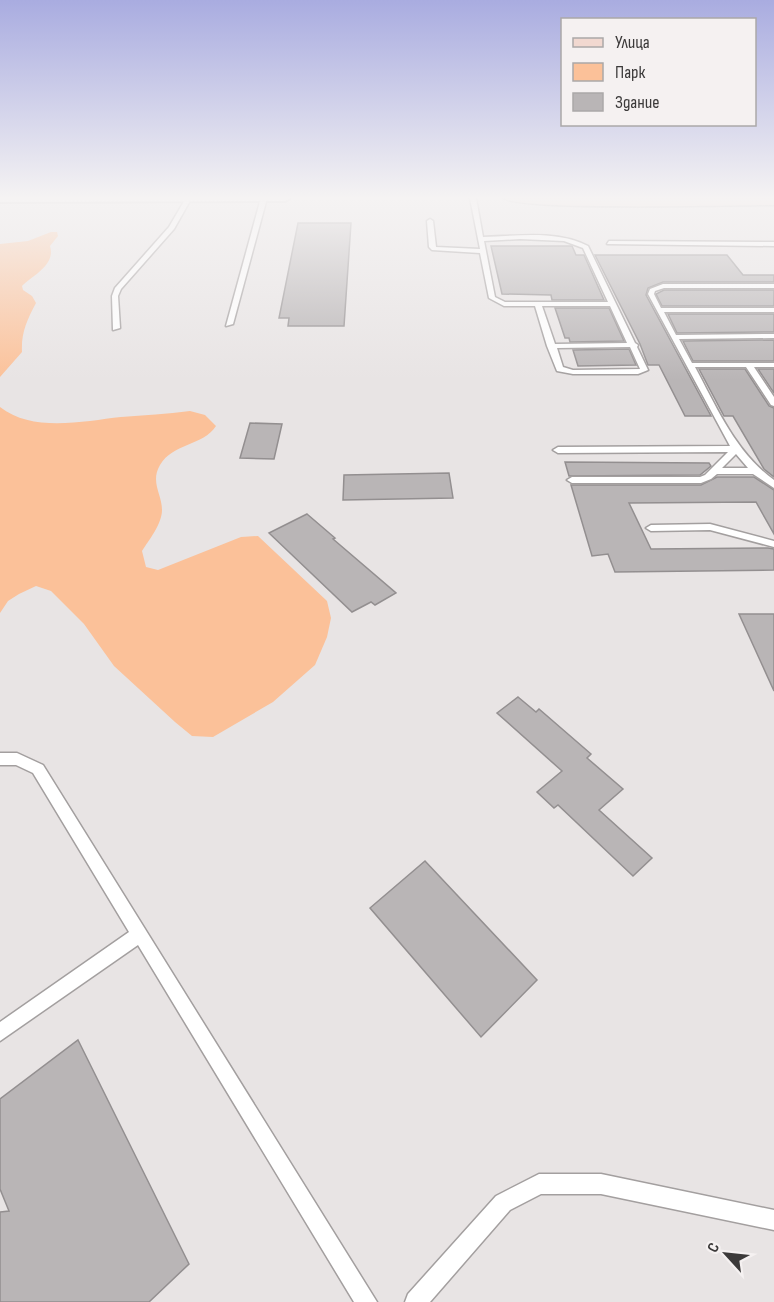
<svg xmlns="http://www.w3.org/2000/svg" width="774" height="1302" font-family="'Sofia Sans Condensed',sans-serif">
<style>
.green{fill:#fbc199}
.building{fill:#b9b5b6;stroke:#938f90;stroke-width:1.5}
.lines{fill:none;stroke-linecap:round;stroke-linejoin:round}
.service-casing{stroke:#a39f9f;stroke-width:3}
.minor-casing{stroke:#a39f9f;stroke-width:4}
.secondary-casing{stroke:#a39f9f;stroke-width:3}
.service{fill:#fff;fill-rule:evenodd}
.minor{fill:#fff;fill-rule:evenodd}
.secondary{fill:#f1d8d0;fill-rule:evenodd}
</style>
<rect width="100%" height="100%" fill="#e8e4e4"/>
<g class="green">
<path d="M 51,232 L 57,232 L 58,236 L 50,246 C 56,265 33,275 22,286 L 23,290 L 32,296 L 36,303 C 27,320 21,333 22,352 L 0,377 L 0,244 L 28,241 Z"/>
<path d="M 0,407 C 33,433 84,421 121,417 C 144,415 167,414 190,411 L 205,415 L 216,426 C 203,446 173,443 160,465 C 150,482 162,494 162,510 C 162,524 149,540 142,551 L 146,567 L 158,570 L 241,537 L 258,536 L 327,601 L 331,618 L 327,637 L 315,665 L 273,702 L 213,737 L 192,736 L 175,722 L 114,666 L 84,624 L 51,591 L 36,586 L 19,594 L 8,601 L 0,613 Z"/>
</g>
<g class="building">
<polygon points="298,223 351,223 344,326 288,326 289,318 279,318"/>
<polygon points="491,246 572,246 576,255 584,255 604,300 552,300 551,295 502,294"/>
<polygon points="595,255 727,255 743,275 774,275 774,282 663,282 648,288 646,295 711,416 685,416 659,365 648,365 640,344"/>
<polygon points="664,290 774,290 774,306 662,306 656,294"/>
<polygon points="555,308 609,308 624,341 570,342 569,338 565,338"/>
<polygon points="668,314 774,314 774,332 677,333"/>
<polygon points="774,340 774,361 693,361 683,341"/>
<polygon points="629,349 636,365 578,366 573,350"/>
<polygon points="699,369 745,369 769,406 774,408 774,477 764,469 733,416 724,416"/>
<polygon points="758,369 774,369 774,393"/>
<polygon points="250,423 282,424 274,459 240,458"/>
<polygon points="565,462 709,463 711,466 700,475 569,476"/>
<polygon points="449,473 453,498 343,500 344,475"/>
<polygon points="717,477 754,477 774,490 774,534 756,502 629,503 651,549 768,548 774,549 774,570 615,572 608,554 592,556 571,485 701,485"/>
<polygon points="307,514 335,538 333,539 396,593 375,605 371,602 352,612 269,533"/>
<polygon points="739,614 774,614 774,691"/>
<polygon points="518,697 536,712 539,709 591,754 587,758 623,789 599,810 652,858 633,876 558,805 554,808 537,792 562,771 497,713"/>
<polygon points="425,861 537,980 481,1037 370,908"/>
<polygon points="78,1040 189,1264 149,1302 0,1302 0,1212 9,1211 0,1189 0,1099"/>
</g>
<g class="lines">
<defs>
<g id="service">
<polygon points="186,198 191,199 174,229 121,289 118,296 120,328 113,330 112,296 115,288 169,227"/>
<polygon points="261,198 267,198 233,324 226,326"/>
<path d="M 470,198 L 476,198 L 483,237 C 518,236 556,230 588,246 L 635,343 L 638,345 L 637,347 L 648,370 L 638,374 L 573,374 L 557,371 L 547,346 L 535,306 L 504,306 L 489,298 L 480,253 L 432,250 L 429,247 L 427,221 L 430,219 L 433,221 L 436,247 L 480,249 ZM 520,239 L 564,241 L 583,248 L 608,302 L 505,302 L 495,297 L 484,241 ZM 542,306 L 610,306 L 627,343 L 555,344 ZM 630,347 L 640,369 L 573,370 L 563,367 L 557,348 Z"/>
<polygon points="609,241 774,242 774,246 607,244"/>
<path d="M 663,284 L 774,284 L 774,288 L 664,288 L 655,291 L 654,294 L 661,308 L 774,308 L 774,312 L 664,312 L 676,335 L 774,334 L 774,338 L 679,339 L 692,363 L 774,363 L 774,367 L 754,367 L 774,397 L 774,406 L 771,405 L 746,367 L 695,367 C 717,408 736,453 774,480 L 774,488 L 753,474 L 717,474 L 711,479 L 701,483 L 572,483 L 567,480 L 572,477 L 700,477 L 705,475 L 728,452 L 558,453 L 553,450 L 558,447 L 730,446 L 648,294 L 650,289 ZM 736,454 L 748,468 L 722,468 Z"/>
<polygon points="710,524 774,541 774,547 710,530 651,531 646,528 651,525"/>
<polygon points="0,753 17,753 43,765 377,1302 354,1302 138,945 0,1041 0,1022 129,932 33,773 16,765 0,765"/>
<polygon points="539,1174 601,1174 774,1210 774,1230 601,1194 541,1194 510,1210 430,1302 405,1302 408,1294 496,1196"/>
</g>
<polygon id="minor" points="0,198 290,198 285,201 0,202"/>
<path id="secondary" d="M 504,198 L 774,198 L 774,205 C 741,205 516,211 504,198 Z"/>
</defs>
<use href="#service" class="service-casing"/>
<use href="#minor" class="minor-casing"/>
<use href="#secondary" class="secondary-casing"/>
<use href="#service" class="service"/>
<use href="#minor" class="minor"/>
<use href="#secondary" class="secondary"/>
</g>
<linearGradient id="sky" x2="0" y2="1"><stop stop-color="#a9ace0"/><stop offset="0.52" stop-color="#f5f3f3"/><stop offset="1" stop-color="#f5f3f3" stop-opacity="0"/></linearGradient>
<rect width="774" height="380" fill="url(#sky)"/>
<rect x="561" y="18" width="195" height="108" fill="#f5f1f1" stroke="#aba8a8" stroke-width="1.5"/>
<rect x="573" y="38" width="30" height="9" fill="#f1d8d0" stroke="#aba8a8" stroke-width="1.5"/>
<text x="615" y="48" font-size="18" fill="#3c3a3a">Улица</text>
<rect x="573" y="63" width="30" height="18" fill="#fbc199" stroke="#aba8a8" stroke-width="1.5"/>
<text x="615" y="78" font-size="18" fill="#3c3a3a">Парк</text>
<rect x="573" y="93" width="30" height="18" fill="#b9b5b6" stroke="#aba8a8" stroke-width="1.5"/>
<text x="615" y="108" font-size="18" fill="#3c3a3a">Здание</text>
<g transform="translate(726 1254) rotate(297)" stroke="#f5f1f1" stroke-width="4.5" paint-order="stroke">
<path d="M0-4.5L10 22L0 15L-10 22Z" fill="#3c3a3a"/>
<text y="-9" font-size="16" font-weight="bold" text-anchor="middle" fill="#3c3a3a">С</text>
</g>
</svg>
